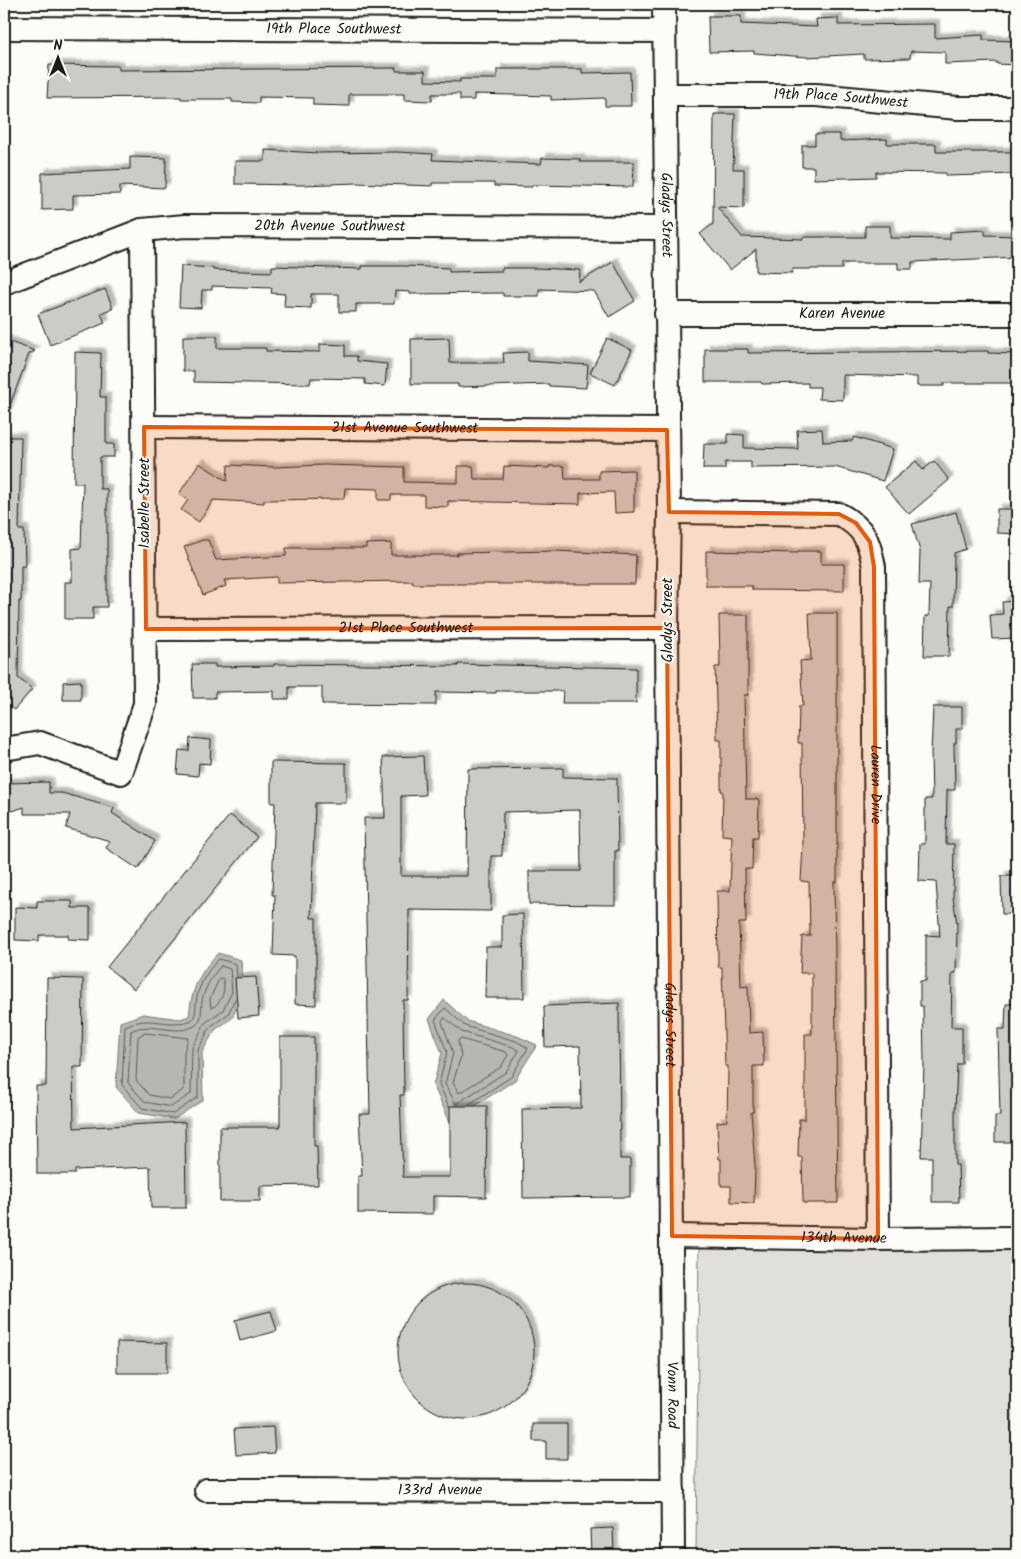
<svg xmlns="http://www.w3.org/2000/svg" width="1021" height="1559" font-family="Kalam,sans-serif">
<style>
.green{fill:#e0dfdb;stroke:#7e7e7c}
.water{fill:#b7b6b2;stroke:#797876}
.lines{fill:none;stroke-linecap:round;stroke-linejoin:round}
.shore{stroke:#5a5a58;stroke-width:1}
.building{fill:#cccbc8;stroke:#1c1c1c;filter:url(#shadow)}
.minor-casing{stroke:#1c1c1c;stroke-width:26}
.minor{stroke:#fdfcf7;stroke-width:22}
.marked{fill:#e8590c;fill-opacity:0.2;stroke:#e8590c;stroke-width:4;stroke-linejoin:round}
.labels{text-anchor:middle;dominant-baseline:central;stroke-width:4;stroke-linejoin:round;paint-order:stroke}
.street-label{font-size:15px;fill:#1c1c1c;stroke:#fdfcf7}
</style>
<defs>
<filter id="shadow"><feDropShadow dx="4.5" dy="-4.5" stdDeviation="1" flood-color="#0004"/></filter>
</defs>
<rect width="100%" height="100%" fill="#fdfcf7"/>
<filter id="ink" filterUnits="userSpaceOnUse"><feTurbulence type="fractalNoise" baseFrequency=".02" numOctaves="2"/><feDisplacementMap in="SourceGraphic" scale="10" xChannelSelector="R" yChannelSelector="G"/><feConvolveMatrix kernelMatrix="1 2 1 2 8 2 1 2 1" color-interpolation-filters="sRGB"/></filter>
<g filter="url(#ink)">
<polygon class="green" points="1017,1247 1017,1555 696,1555 699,1248"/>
<g class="water">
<path d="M 218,953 L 241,960 L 244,993 L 232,1018 L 215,1030 L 202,1052 L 203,1100 L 174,1119 L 139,1113 L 116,1087 L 120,1022 L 143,1014 L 180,1019 L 189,1016 C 192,988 199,973 218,953 Z"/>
<polygon points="444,1000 467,1021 517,1036 537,1045 515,1080 450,1122 433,1085 442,1053 429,1019"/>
</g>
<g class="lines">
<g class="shore">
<path d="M 221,966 L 230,969 L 232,992 L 223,1010 L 205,1023 L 192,1048 L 191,1094 L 171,1107 L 145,1102 L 128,1083 L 131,1031 C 151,1020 177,1038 196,1025 C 204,1019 200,1005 203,996 C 207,985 213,974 221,966 Z"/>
<path d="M 222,978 C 227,988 222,1004 211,1008 L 210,999 L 219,979 Z"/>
<path d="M 235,999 L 228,1014 L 210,1027 L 198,1050 L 198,1097 L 173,1114 L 142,1108 L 122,1085 L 125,1026 C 151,1014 169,1029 192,1020 C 197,1014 195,1005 197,997 C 200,982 209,969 219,959 L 236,964 L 237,977"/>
<polygon points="445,1018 462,1032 513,1047 519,1051 506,1072 456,1104 445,1084 453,1053 442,1022"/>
<polygon points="145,1033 188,1038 184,1052 184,1089 170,1099 149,1095 136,1080 138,1037"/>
<polygon points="461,1039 506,1052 508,1055 501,1067 459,1093 453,1083 461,1056 458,1041"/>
<polyline points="449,1107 439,1084 447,1052 435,1020 445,1008 465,1026 516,1041 528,1048 511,1077 468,1105"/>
</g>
</g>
<g class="building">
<polygon points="708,16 741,16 741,24 817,27 816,19 838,18 838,25 935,24 935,38 983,35 983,40 1017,41 1017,65 997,64 997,62 945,64 945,52 911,51 910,58 864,59 864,54 807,57 754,53 754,51 709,52"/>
<polygon points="49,65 119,66 119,70 396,68 396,71 425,71 425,81 460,82 460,79 497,79 497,69 582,69 582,73 630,72 631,106 605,106 605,98 551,100 551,96 474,94 474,100 460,100 460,94 432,94 432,101 404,100 404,94 349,94 349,106 313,105 313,98 259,97 259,103 232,102 232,99 181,99 181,97 47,98"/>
<polygon points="714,114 735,114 733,169 744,169 744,208 717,207 742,237 803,239 803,237 865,237 865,226 890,226 890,238 950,239 950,232 985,230 985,235 1017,236 1017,257 912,262 912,269 898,269 898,263 842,263 842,269 792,269 792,273 756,272 756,249 730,270 700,234 713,224"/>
<polygon points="815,134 840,134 840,141 887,139 887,144 936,144 936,152 1017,152 1017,174 946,176 946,173 876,172 876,177 814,179 814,167 802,167 802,145 815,145"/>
<polygon points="265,150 319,153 397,152 433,154 432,160 541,164 542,158 580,159 580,162 634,162 633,187 532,185 532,187 494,186 494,183 432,183 432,186 357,183 301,185 235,184 235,161 265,161"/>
<polygon points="130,157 166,158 165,188 120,186 120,194 73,195 73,209 42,210 42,173 130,169"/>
<polygon points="613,262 635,301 609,317 594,291 539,289 539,296 503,296 503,293 410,294 410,292 395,291 394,304 356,304 356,312 339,312 339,294 311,294 311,308 284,307 285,294 271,293 272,288 212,286 212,290 202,290 201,308 179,307 181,266 213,268 213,270 272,272 272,266 362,269 362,266 404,266 449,268 449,272 502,271 502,268 536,268 580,270 579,282"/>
<polygon points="105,289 113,308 101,313 105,323 50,345 38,314"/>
<polygon points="183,336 217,336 217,348 266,348 266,351 320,352 320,344 345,345 345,356 357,356 357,361 387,364 385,386 365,384 365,379 311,378 310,384 194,382 194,371 183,371"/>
<polygon points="449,338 450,363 504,363 503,353 528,352 528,361 588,365 586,388 549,386 549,384 458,387 458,384 411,384 411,339"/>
<polygon points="607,338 632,350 615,385 590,373"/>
<polygon points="4,340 35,351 29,354 5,418"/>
<polygon points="705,349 748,349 748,353 988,351 988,353 1017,354 1017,383 944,383 944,386 917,386 917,377 843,375 843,400 819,399 820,387 808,387 808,383 762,384 761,382 705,382"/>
<polygon points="75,352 101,353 100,397 106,397 106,444 114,444 114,457 100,457 100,489 107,489 107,607 93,607 93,619 65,619 65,582 72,582 72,549 81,548 83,483 74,483"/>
<polygon points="822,429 823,442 852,441 854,437 893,449 883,481 835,467 751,468 751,462 725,462 725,469 703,469 704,444 728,444 728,434 744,435 744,448 798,449 797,430"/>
<polygon points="4,437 21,437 19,530 24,530 25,566 21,566 21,601 19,601 18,678 32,689 14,710 4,702"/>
<polygon points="916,461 923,470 934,461 949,480 909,514 885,487"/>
<polygon points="199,463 227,481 228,465 274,467 324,465 404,467 404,482 458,483 458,466 473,466 474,479 503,479 504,466 549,468 549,466 564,466 565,479 599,479 599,471 634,470 634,512 615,513 614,492 580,493 580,504 448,501 448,507 424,506 424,495 391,495 391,500 378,500 378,489 345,488 344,499 264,500 264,503 213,500 199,522 181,510 188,500 179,494"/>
<polygon points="997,509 1017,509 1017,534 997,533"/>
<polygon points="956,512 966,549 954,553 953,606 950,606 949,656 924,656 925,616 929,616 930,584 919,584 920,551 912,524"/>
<polygon points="203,540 208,540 216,560 286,556 286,548 366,548 366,544 391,543 391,555 457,555 457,553 556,551 636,555 635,584 413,584 413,581 277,583 277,577 224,580 226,586 203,595 184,547"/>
<polygon points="706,551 798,553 798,551 821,551 821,564 844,564 844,591 752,590 752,586 706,586"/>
<polygon points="1017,601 1017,638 992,639 990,615 1003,614 1002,602"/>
<polygon points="809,613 837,613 837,882 834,882 838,1203 803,1203 802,1157 798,1157 799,1119 805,1119 805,1034 812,1034 812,973 800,973 802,936 810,936 809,882 801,881 803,845 802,743 798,743 799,706 803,706 800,661 811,660"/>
<polygon points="719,615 748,615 748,695 744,695 746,799 759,799 758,837 753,837 752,869 745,869 746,923 739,923 741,987 748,986 749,1033 763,1032 764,1066 753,1066 753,1112 751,1112 755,1166 754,1203 731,1202 731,1186 721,1186 721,1159 719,1159 717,1122 727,1121 728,1066 725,1066 722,967 718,967 717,891 730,891 732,836 722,835 723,791 721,791 721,740 717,740 715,667 720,667"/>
<polygon points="192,664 215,664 215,667 274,666 274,664 458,666 458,664 636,668 636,703 562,703 563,691 496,691 496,693 436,692 436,705 322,704 322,687 289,687 289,699 274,699 274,691 215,692 215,698 193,698"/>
<polygon points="81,681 81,700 63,700 63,682"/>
<polygon points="933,707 962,707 962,729 956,729 956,743 954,743 955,790 947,790 946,844 954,844 953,897 957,924 956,973 952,973 951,1027 962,1027 962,1064 957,1064 955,1112 955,1165 958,1165 959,1202 932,1202 932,1157 921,1157 924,1064 923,1006 920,1006 920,981 926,981 926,935 940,936 936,882 919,881 920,844 925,844 925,799 932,799 931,753"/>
<polygon points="190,738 211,740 210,764 199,763 198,776 177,774 179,750 189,751"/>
<polygon points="423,756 425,795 401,796 401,876 467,876 468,769 563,768 563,777 617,778 618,851 615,851 615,905 529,904 529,871 581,871 580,810 503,812 502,856 491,856 491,911 409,910 408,1000 403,1000 404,1095 400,1095 403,1177 450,1177 450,1106 487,1106 486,1197 433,1196 433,1214 358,1213 358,1176 362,1176 359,1114 370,1114 364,818 385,818 383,757"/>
<polygon points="271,762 346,763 346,803 315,803 311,918 316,918 316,1005 295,1004 295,956 273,955 275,895 272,895 275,803 271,803"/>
<polygon points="49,782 49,793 62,793 114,808 112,813 155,841 138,869 106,848 110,841 66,828 70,814 24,814 24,807 4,814 4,783"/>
<polygon points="230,815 257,837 134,989 107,967"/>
<polygon points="1001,876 1017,876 1017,914 1002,914"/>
<polygon points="37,901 72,901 72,908 90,908 90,940 68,939 68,935 39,935 39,941 15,940 15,907 37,908"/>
<polygon points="523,914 524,998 485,998 486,947 502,947 502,915"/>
<polygon points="256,977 259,1016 238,1018 235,978"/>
<polygon points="47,978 83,979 82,1067 73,1067 74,1128 185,1122 186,1208 151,1208 150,1167 75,1170 75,1174 37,1174 36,1086 46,1086"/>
<polygon points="619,1003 620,1159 630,1159 630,1197 523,1198 522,1109 581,1108 580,1046 545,1047 544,1006"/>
<polygon points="1006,1004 1017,1004 1017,1142 995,1142 995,1116 1000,1116 998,1029 1005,1029"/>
<polygon points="280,1037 314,1037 314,1146 317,1146 318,1185 260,1186 260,1201 220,1201 220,1127 280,1127"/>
<circle cx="466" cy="1351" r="68"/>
<polygon points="271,1311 277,1331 240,1341 235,1320"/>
<polygon points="117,1342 167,1343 167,1373 117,1373"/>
<polygon points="533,1424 567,1424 567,1459 546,1459 546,1441 533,1441"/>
<polygon points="273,1427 275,1453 236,1455 234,1429"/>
<polygon points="613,1528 614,1555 591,1555 590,1529"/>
</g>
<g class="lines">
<defs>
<g id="minor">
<path id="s1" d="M 664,4 L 669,512 L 667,628 L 673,1555"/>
<path id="s2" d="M 4,28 L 664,31"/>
<path id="s3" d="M 665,95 L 816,95 L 958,108 L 1017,108"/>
<path id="s4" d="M 4,283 L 142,230 L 185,226 L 666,228"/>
<path id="s5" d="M 666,314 L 1017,314"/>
<path id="s6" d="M 144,427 L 667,430"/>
<path id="s7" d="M 669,512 L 839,514 C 864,528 869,539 874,567 L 878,1239"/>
<path id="s8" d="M 146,629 L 667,628"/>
<polyline points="4,749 40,743 121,773 145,704 142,230"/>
<path id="s9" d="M 672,1236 L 878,1239 L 1017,1238"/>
<path id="s10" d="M 206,1490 L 673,1491"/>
</g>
</defs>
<use href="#minor" class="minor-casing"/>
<use href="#minor" class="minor"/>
</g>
</g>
<path class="marked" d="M 144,427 L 667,430 L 669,512 L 839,514 L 856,523 L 870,542 L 874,567 L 878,1239 L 672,1236 L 667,628 L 146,629 Z"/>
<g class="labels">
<g class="street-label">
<text stroke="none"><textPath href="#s2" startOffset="330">19th Place Southwest</textPath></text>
<text stroke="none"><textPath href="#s3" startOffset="176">19th Place Southwest</textPath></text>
<text stroke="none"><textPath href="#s1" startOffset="211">Gladys Street</textPath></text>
<text stroke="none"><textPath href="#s4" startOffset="336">20th Avenue Southwest</textPath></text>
<text stroke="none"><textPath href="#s5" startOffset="176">Karen Avenue</textPath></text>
<text stroke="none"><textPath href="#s6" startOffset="261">21st Avenue Southwest</textPath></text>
<text transform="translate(145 503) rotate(-90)">Isabelle Street</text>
<text transform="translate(668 620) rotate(-90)">Gladys Street</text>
<text stroke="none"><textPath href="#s8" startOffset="260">21st Place Southwest</textPath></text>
<text stroke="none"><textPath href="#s7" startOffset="454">Lauren Drive</textPath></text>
<text stroke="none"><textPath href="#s1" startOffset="1021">Gladys Street</textPath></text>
<text stroke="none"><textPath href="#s9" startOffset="172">134th Avenue</textPath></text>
<text stroke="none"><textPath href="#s1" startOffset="1391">Vonn Road</textPath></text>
<text stroke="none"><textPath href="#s10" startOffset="234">133rd Avenue</textPath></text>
</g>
</g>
<rect width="1021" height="1559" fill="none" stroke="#fdfcf7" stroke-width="20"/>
<rect x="10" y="10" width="1001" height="1539" fill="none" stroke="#1c1c1c" stroke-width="2" filter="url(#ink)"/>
<g transform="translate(58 58)" stroke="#fdfcf7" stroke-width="4" paint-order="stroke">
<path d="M0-4L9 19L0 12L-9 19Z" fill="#1c1c1c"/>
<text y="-8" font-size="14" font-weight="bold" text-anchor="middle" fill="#1c1c1c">N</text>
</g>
</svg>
